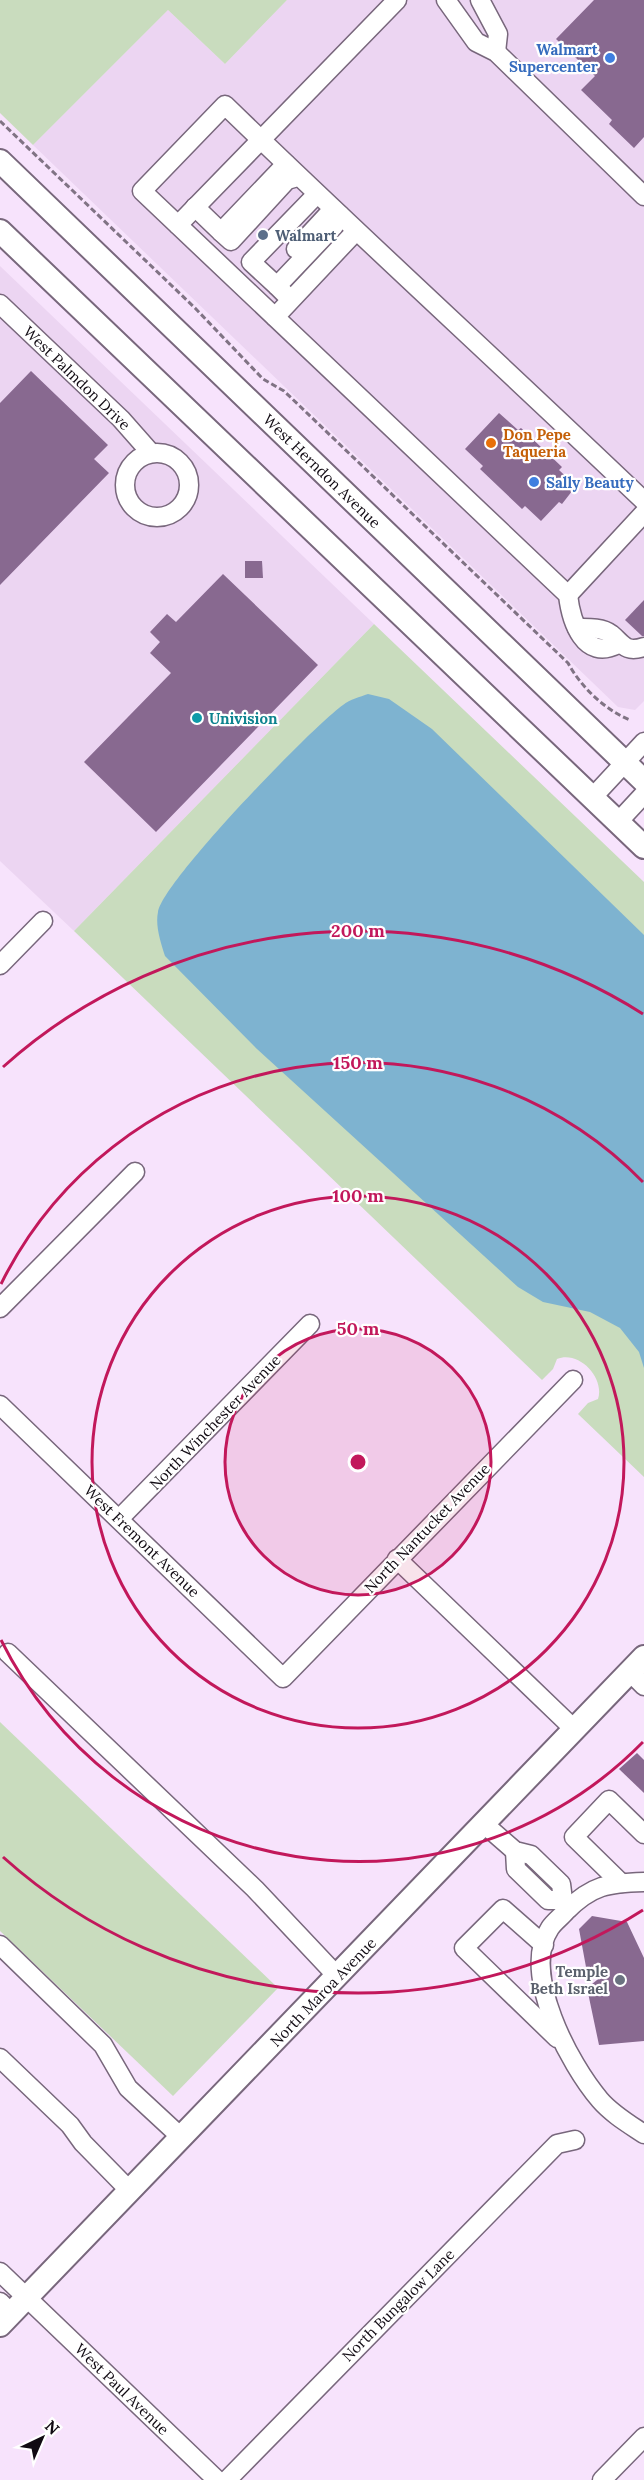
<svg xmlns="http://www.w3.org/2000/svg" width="644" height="2480" font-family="Lora,serif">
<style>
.built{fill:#ecd5f2}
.green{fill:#c9dcbe}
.water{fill:#7eb3d0}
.building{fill:#886990}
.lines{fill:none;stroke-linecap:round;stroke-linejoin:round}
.minor-casing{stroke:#78677c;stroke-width:21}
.major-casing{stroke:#78677c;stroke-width:26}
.path{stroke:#807384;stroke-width:3;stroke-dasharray:6 3;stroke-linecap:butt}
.minor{stroke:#fff;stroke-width:18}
.major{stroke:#fff;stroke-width:22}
.ring{fill:none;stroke:#c2185b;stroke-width:3}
.shop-dot{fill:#3f7fe0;stroke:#fff;stroke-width:2}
.service-dot{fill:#5c6f8a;stroke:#fff;stroke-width:2}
.food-dot{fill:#e8710a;stroke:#fff;stroke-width:2}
.culture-dot{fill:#0f9aa8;stroke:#fff;stroke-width:2}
.worship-dot{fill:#6b7280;stroke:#fff;stroke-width:2}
.labels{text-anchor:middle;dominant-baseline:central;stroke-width:4.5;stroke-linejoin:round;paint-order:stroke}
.shop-label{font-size:15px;font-weight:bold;fill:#366cbe;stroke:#fff;text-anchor:end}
.service-label{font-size:15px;font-weight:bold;fill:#4e5e75;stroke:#fff;text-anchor:start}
.street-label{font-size:15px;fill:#100a12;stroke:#fff}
.food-label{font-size:15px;font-weight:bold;fill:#c56008;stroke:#fff;text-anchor:start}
.culture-label{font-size:15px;font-weight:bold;fill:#0d838f;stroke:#fff;text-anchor:start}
.worship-label{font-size:15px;font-weight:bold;fill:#5b616d;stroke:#fff;text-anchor:end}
.centre{fill:#c2185b;stroke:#fff;stroke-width:3}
.ring-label{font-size:18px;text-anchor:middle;font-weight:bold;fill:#c2185b;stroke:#fff;stroke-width:4.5;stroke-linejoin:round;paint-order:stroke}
</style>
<rect width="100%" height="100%" fill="#f7e3fc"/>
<g class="built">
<polygon points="287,0 644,0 644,701 635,710 618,707 33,145 168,10 225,64"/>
<polygon points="0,266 374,624 74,931 0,861"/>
</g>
<g class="green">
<polygon points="0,0 287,0 225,64 168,10 33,145 0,113"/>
<path d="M 374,624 L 644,882 L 644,1477 L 578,1414 L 588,1403 L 598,1399 C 605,1378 579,1350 557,1359 L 553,1369 L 542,1380 L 74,931 Z"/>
<polygon points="0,1722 278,1988 173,2096 0,1931"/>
</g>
<path class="water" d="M 368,694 L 389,699 L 432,729 L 644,935 L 644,1368 L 639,1352 L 620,1328 L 590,1312 L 543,1302 L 518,1287 L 257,1049 L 165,956 C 161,943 155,926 158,912 C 163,881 312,727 343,705 C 350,699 360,697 368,694 Z"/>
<g class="building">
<polygon points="594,0 644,0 644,137 634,148 609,124 612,120 581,90 595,76 556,39"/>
<polygon points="31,371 108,445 94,459 109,473 0,585 0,403"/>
<polygon points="499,413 518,430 521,428 562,467 559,470 576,486 562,504 559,502 541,521 525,506 522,509 480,469 483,466 465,449"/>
<polygon points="245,561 262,561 263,578 245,578"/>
<polygon points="223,574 318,665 156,832 84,762 171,673 150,653 160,642 150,632 167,614 176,622"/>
<polygon points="644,600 644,636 642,636 625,620"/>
<polygon points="637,1753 644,1760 644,1793 619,1769"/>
<polygon points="592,1916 627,1922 644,1958 644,2041 599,2045 587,1988 607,1972 586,1967 579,1929"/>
</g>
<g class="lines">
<defs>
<g id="minor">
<polyline points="446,0 476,42 496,52 644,196"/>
<polyline points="480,0 498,34 496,52"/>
<polyline points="195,207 221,232 286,164"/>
<polyline points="178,225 397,0"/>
<polyline points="221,232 231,241 287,180 294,178"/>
<polyline points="296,249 333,209"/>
<polyline points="277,286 251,262 317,194"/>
<polyline points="285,294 277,286 334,226 340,215"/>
<polyline points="0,304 121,419 151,453"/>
<polyline points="275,317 356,231"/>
<circle cx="157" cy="485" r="32"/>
<polyline points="568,595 644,513"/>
<path d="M 577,628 C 587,628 602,627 611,634 C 623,644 625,653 644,647"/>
<path d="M 618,644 C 584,662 571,621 568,595 L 142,191 L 225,105 C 363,239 505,368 644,501"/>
<polyline points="592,798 644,742"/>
<polyline points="618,822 644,794"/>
<polyline points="0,965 43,921"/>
<polyline points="0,1308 135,1172"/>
<polyline points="0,1405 283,1678 573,1380"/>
<polyline points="119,1519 310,1324"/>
<polyline points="397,1559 575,1730"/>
<polyline points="8,1653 255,1889 337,1976"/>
<polyline points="630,1672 644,1686"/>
<polyline points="484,1824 515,1851 531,1855 561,1884 563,1900 569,1908"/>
<polyline points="515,1851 516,1869 548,1900 563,1900"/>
<path d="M 644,1882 C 608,1883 592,1885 566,1911 C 561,1917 554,1922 550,1928 C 520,1973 570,2065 600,2100 C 612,2114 629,2124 644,2134"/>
<polyline points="621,1883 574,1837 609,1800 644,1834"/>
<polyline points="0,1945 103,2045 128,2088 182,2138"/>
<polyline points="544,1945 503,1909 464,1948 557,2038"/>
<polyline points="0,2058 70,2125 83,2143 130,2191"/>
<polyline points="0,2272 217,2480"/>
<polyline points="0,2302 12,2314"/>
<polyline points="227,2480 557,2144 575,2140"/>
<polyline points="602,2480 644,2437"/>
</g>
<g id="major">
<polyline points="0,161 644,781"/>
<polyline points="0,231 644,847"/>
<polyline points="0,2325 644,1657"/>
</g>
</defs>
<use href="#minor" class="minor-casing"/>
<use href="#major" class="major-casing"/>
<path class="path" d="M 0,121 L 195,308 L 263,379 L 284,391 L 568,663 C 581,687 605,710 630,720"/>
<use href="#minor" class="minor"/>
<use href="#major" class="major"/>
</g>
<circle cx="358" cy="1462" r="133" fill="#c2185b" fill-opacity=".12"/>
<g class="ring">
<circle cx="358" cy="1462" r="133"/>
<circle cx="358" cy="1462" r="266"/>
<path d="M643 1742A399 399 0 0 1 1 1640M1 1284A399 399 0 0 1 643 1182"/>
<path d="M643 1910A531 531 0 0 1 3 1857M3 1067A531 531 0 0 1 643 1014"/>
</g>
<g class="shop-dot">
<circle cx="610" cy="58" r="6"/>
<circle cx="534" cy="482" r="6"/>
</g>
<circle class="service-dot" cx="263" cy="235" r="6"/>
<circle class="food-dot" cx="491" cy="443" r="6"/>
<circle class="culture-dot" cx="197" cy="718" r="6"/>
<circle class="worship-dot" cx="620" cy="1980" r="6"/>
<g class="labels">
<g class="shop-label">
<text x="598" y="49">Walmart<tspan x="598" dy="17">Supercenter</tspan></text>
<text x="546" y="482" text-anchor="start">Sally Beauty</text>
</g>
<g class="service-label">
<text x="275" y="235">Walmart</text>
</g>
<g class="street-label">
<text transform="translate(77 378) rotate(44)">West Palmdon Drive</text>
<text transform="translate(322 471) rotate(44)">West Herndon Avenue</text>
<text transform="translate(215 1422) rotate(-46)">North Winchester Avenue</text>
<text transform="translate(427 1528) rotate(-46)">North Nantucket Avenue</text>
<text transform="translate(142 1541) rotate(44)">West Fremont Avenue</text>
<text transform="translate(323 1992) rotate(-46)">North Maroa Avenue</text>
<text transform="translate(398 2305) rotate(-45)">North Bungalow Lane</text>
<text transform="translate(122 2389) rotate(44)">West Paul Avenue</text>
</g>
<g class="food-label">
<text x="503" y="434">Don Pepe<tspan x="503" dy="17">Taqueria</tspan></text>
</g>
<g class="culture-label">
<text x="209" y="718">Univision</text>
</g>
<g class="worship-label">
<text x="608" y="1971">Temple<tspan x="608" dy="17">Beth Israel</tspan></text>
</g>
</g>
<circle cx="358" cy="1462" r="9" class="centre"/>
<g class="ring-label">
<text x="358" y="937">200 m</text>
<text x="358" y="1069">150 m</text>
<text x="358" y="1202">100 m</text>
<text x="358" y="1335">50 m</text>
</g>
<g transform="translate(42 2438) rotate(44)" stroke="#ffffff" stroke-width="4.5" paint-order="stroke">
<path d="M0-4.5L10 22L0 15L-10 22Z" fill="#100a12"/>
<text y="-9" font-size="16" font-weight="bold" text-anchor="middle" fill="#100a12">N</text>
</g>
</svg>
